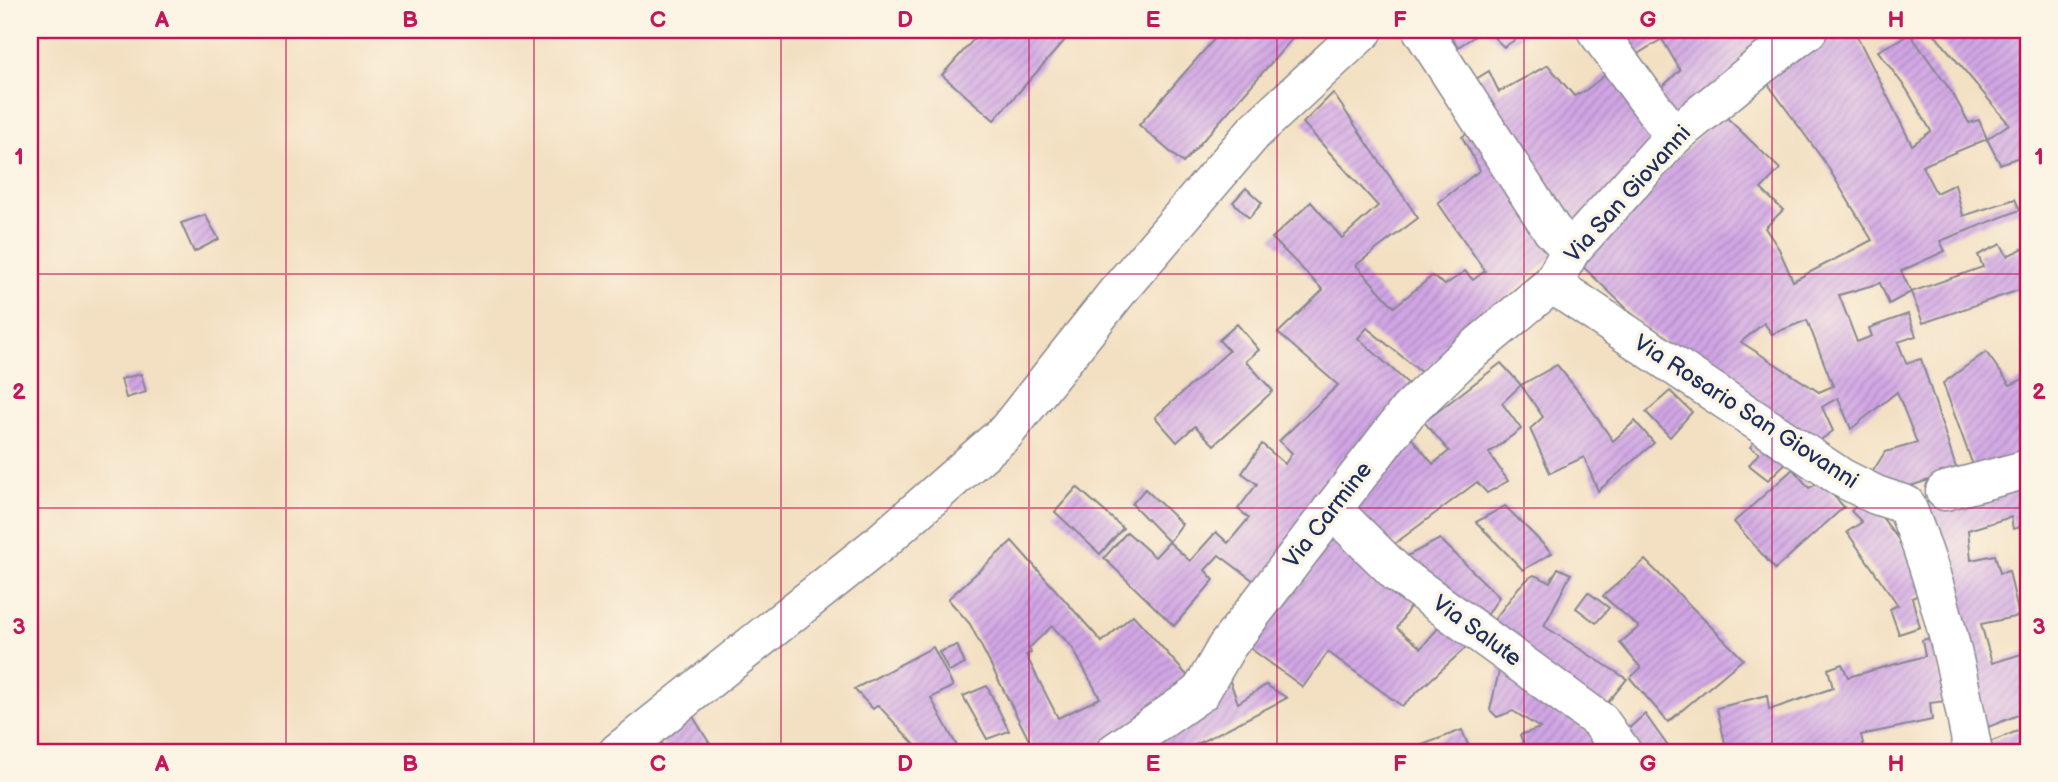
<svg xmlns="http://www.w3.org/2000/svg" width="2058" height="782" font-family="'Balsamiq Sans',sans-serif">
<style>
.building{fill:url(#building-hatch);fill-rule:evenodd}
.lines{fill:none;stroke-linecap:round;stroke-linejoin:round}
.street-casing{stroke:#878790;stroke-width:41}
.street{stroke:#fff;stroke-width:38}
.grid{fill:none;stroke:#c2185b;stroke-width:2;stroke-opacity:0.55}
.labels{text-anchor:middle;dominant-baseline:central;stroke-width:7;stroke-linejoin:round;paint-order:stroke}
.street-label{font-size:23px;fill:#1b2f5e;stroke:#fcf5e5}
.neatline{fill:none;stroke:#c2185b;stroke-width:2.5}
.grid-label{font-size:23px;text-anchor:middle;font-weight:bold;fill:#c2185b}
</style>
<defs>
<pattern id="building-hatch" width="6" height="6" patternUnits="userSpaceOnUse" patternTransform="scale(1.75)"><rect width="6" height="6" fill="#d2a6e5"/><path d="M-1 1l2-2M0 6l6-6M5 7l2-2" fill="none" stroke="#aa88bd"/></pattern>
</defs>
<rect width="100%" height="100%" fill="#fcf5e5"/>
<filter id="ink" filterUnits="userSpaceOnUse"><feTurbulence type="fractalNoise" baseFrequency=".0143" numOctaves="2"/><feDisplacementMap in="SourceGraphic" scale="14" xChannelSelector="R" yChannelSelector="G"/><feConvolveMatrix kernelMatrix="1 2 1 2 8 2 1 2 1" color-interpolation-filters="sRGB"/></filter>
<filter id="wash" filterUnits="userSpaceOnUse"><feTurbulence type="fractalNoise" baseFrequency=".00686" numOctaves="4" result="noise"/><feDisplacementMap in="SourceGraphic" scale="28" xChannelSelector="R" yChannelSelector="G"/><feGaussianBlur stdDeviation="1.57" result="paint"/><feColorMatrix in="noise" values="0 0 0 0 0 0 0 0 0 0 0 0 0 0 0 0 0 1.4 0 .05"/><feComposite in="paint" operator="in"/></filter>
<g filter="url(#wash)">
<rect width="100%" height="100%" fill="#f3dfc1"/>
<g id="blocks">
<g class="building">
<polygon points="982,30 1074,30 994,120 942,75"/>
<polygon points="1222,30 1300,30 1183,163 1139,125"/>
<polygon points="1447,30 1484,30 1458,47"/>
<polygon points="1486,30 1530,30 1504,47"/>
<polygon points="1638,30 1789,30 1676,125 1657,92 1680,70 1662,39 1631,58 1619,45 1640,33"/>
<path d="M 1821,30 L 1854,30 L 1912,145 L 1931,131 L 1907,90 L 1878,51 L 1910,34 L 1953,94 L 1969,123 L 1979,120 L 1987,139 L 1922,166 L 1936,193 L 1955,184 L 1963,216 L 2015,199 L 2020,210 L 1940,241 L 1945,251 L 1901,271 L 1911,292 L 1889,304 L 1880,283 L 1839,295 L 1857,342 L 1872,336 L 1869,328 L 1908,314 L 1916,336 L 1898,342 L 1906,363 L 1921,359 L 1957,471 L 1882,495 L 1866,482 L 1885,452 L 1917,443 L 1897,392 L 1851,429 L 1838,398 L 1822,407 L 1833,431 L 1815,444 L 1795,454 L 1768,480 L 1749,465 L 1759,453 L 1750,447 L 1775,416 L 1648,329 L 1578,262 L 1722,113 L 1780,169 L 1761,189 L 1783,210 L 1765,228 L 1779,249 L 1793,281 L 1872,240 L 1826,164 L 1760,73 ZM 1807,320 L 1833,386 L 1819,392 L 1741,342 L 1764,323 L 1772,334 Z"/>
<polygon points="1931,30 2026,30 2028,34 2028,154 2000,164 1987,139 2009,124"/>
<polygon points="1548,65 1574,96 1585,91 1615,67 1659,137 1569,236 1468,84 1489,71 1499,92"/>
<polygon points="1333,93 1418,218 1356,265 1394,307 1432,276 1445,285 1465,271 1473,280 1485,271 1438,203 1480,170 1462,137 1474,128 1553,256 1422,373 1367,328 1358,338 1413,388 1258,584 1219,555 1205,570 1214,580 1174,626 1104,558 1127,532 1155,557 1169,542 1190,561 1216,532 1228,543 1249,518 1238,509 1257,484 1242,473 1262,444 1285,464 1292,453 1279,441 1338,385 1278,333 1323,290 1272,238 1311,202 1342,238 1378,206 1303,123"/>
<polygon points="1246,188 1262,203 1249,218 1233,202"/>
<polygon points="205,215 219,239 194,252 181,223"/>
<polygon points="2001,244 2007,256 2028,246 2028,287 1923,323 1911,292 1983,267 1978,255"/>
<polygon points="1237,324 1259,350 1246,361 1273,391 1214,445 1195,426 1177,442 1155,417 1229,351 1219,340"/>
<polygon points="1986,352 2010,385 2028,377 2028,456 1975,471 1943,383"/>
<polygon points="1501,363 1521,385 1502,403 1521,429 1489,453 1508,481 1487,493 1477,482 1389,548 1348,509 1410,436 1433,464 1449,451 1424,422"/>
<polygon points="1557,365 1583,397 1613,441 1635,421 1654,443 1598,491 1584,457 1550,473 1530,429 1543,417 1521,385"/>
<polygon points="141,374 146,392 126,398 121,379"/>
<polygon points="1670,391 1692,412 1670,437 1646,412"/>
<polygon points="1793,469 1809,488 1821,482 1844,507 1775,569 1734,522"/>
<polygon points="2019,480 2025,511 2028,512 2028,525 2013,529 2011,517 1968,530 1971,560 1995,555 2000,573 2009,571 2019,616 1981,624 1992,663 2028,652 2028,711 1976,732 1924,503"/>
<polygon points="1077,487 1123,528 1100,554 1055,512"/>
<polygon points="1145,489 1182,524 1169,542 1132,504"/>
<polygon points="1862,501 1878,512 1934,587 1912,598 1920,627 1899,634 1890,609 1898,605 1847,532 1862,522 1851,511"/>
<polygon points="1505,506 1552,553 1523,570 1476,522"/>
<polygon points="1328,527 1415,598 1397,628 1421,648 1445,620 1474,640 1402,706 1328,652 1303,687 1243,643"/>
<polygon points="1440,539 1499,597 1481,625 1399,560"/>
<path d="M 1012,541 L 1102,642 L 1133,615 L 1193,682 L 1141,725 L 1095,752 L 1035,752 L 970,624 L 948,599 ZM 1052,626 L 1072,647 L 1100,698 L 1058,718 L 1026,655 L 1031,653 L 1029,648 Z"/>
<polygon points="1645,560 1743,659 1668,722 1630,678 1641,668 1620,643 1639,627 1603,596"/>
<polygon points="1558,568 1571,574 1544,626 1627,679 1600,712 1488,628 1519,587 1529,578 1534,575 1550,582"/>
<polygon points="1588,592 1609,608 1596,623 1576,608"/>
<polygon points="1931,638 1945,701 1930,703 1932,720 1861,735 1865,752 1727,752 1717,708 1767,695 1769,710 1833,688 1828,669 1842,664 1848,677 1925,656 1922,640"/>
<polygon points="957,645 965,664 949,672 939,652"/>
<polygon points="933,647 953,686 931,698 960,752 907,752 917,747 878,705 873,709 854,689"/>
<polygon points="1502,658 1610,752 1509,752 1523,743 1520,735 1540,728 1513,711 1497,717 1490,710"/>
<polygon points="1227,673 1238,703 1266,685 1287,698 1197,744 1200,752 1139,752"/>
<polygon points="987,686 1009,731 987,739 963,696"/>
<polygon points="1645,714 1672,752 1627,752 1618,738"/>
<polygon points="692,715 715,752 667,752 659,738"/>
<polygon points="2028,727 2028,752 1981,752 1979,746"/>
<polygon points="1462,730 1468,745 1447,752 1412,752 1411,749"/>
</g>
</g>
</g>
<g filter="url(#ink)">
<use href="#blocks" fill-opacity="0" stroke="#878790" stroke-width="2"/>
<g class="lines">
<defs>
<g id="street">
<polyline points="1422,30 1552,230 1571,250"/>
<polyline points="1596,30 1674,136"/>
<path d="M 1552,284 L 1842,478 L 1876,495 L 1906,505 C 1939,586 1957,666 1973,752"/>
<polyline points="1945,491 2028,469"/>
<polyline points="1332,509 1398,574 1600,721 1622,752"/>
<polyline points="618,752 880,543 1006,432 1118,291 1254,132 1364,30"/>
<polyline points="1115,752 1200,693 1227,646 1408,411 1460,361 1552,284 1571,250 1674,136 1761,65 1808,30"/>
</g>
</defs>
<use href="#street" class="street-casing"/>
<use href="#street" class="street"/>
</g>
</g>
<path class="grid" d="M 286,30 L 286,752M 534,30 L 534,752M 781,30 L 781,752M 1029,30 L 1029,752M 1277,30 L 1277,752M 1524,30 L 1524,752M 1772,30 L 1772,752M 30,274 L 2028,274M 30,508 L 2028,508"/>
<g class="labels">
<g class="street-label">
<text transform="translate(1628 194) rotate(-48)">Via San Giovanni</text>
<text transform="translate(1746 412) rotate(33)">Via Rosario San Giovanni</text>
<text transform="translate(1328 515) rotate(-52)">Via Carmine</text>
<text transform="translate(1477 631) rotate(36)">Via Salute</text>
</g>
</g>
<rect width="2058" height="782" fill="none" stroke="#fcf5e5" stroke-width="77"/>
<rect x="38" y="38" width="1982" height="706" class="neatline"/>
<g class="grid-label">
<text x="162" y="27">A</text>
<text x="410" y="27">B</text>
<text x="658" y="27">C</text>
<text x="905" y="27">D</text>
<text x="1153" y="27">E</text>
<text x="1400" y="27">F</text>
<text x="1648" y="27">G</text>
<text x="1896" y="27">H</text>
<text x="19" y="164">1</text>
<text x="2039" y="164">1</text>
<text x="19" y="399">2</text>
<text x="2039" y="399">2</text>
<text x="19" y="634">3</text>
<text x="2039" y="634">3</text>
<text x="162" y="771">A</text>
<text x="410" y="771">B</text>
<text x="658" y="771">C</text>
<text x="905" y="771">D</text>
<text x="1153" y="771">E</text>
<text x="1400" y="771">F</text>
<text x="1648" y="771">G</text>
<text x="1896" y="771">H</text>
</g>
</svg>
